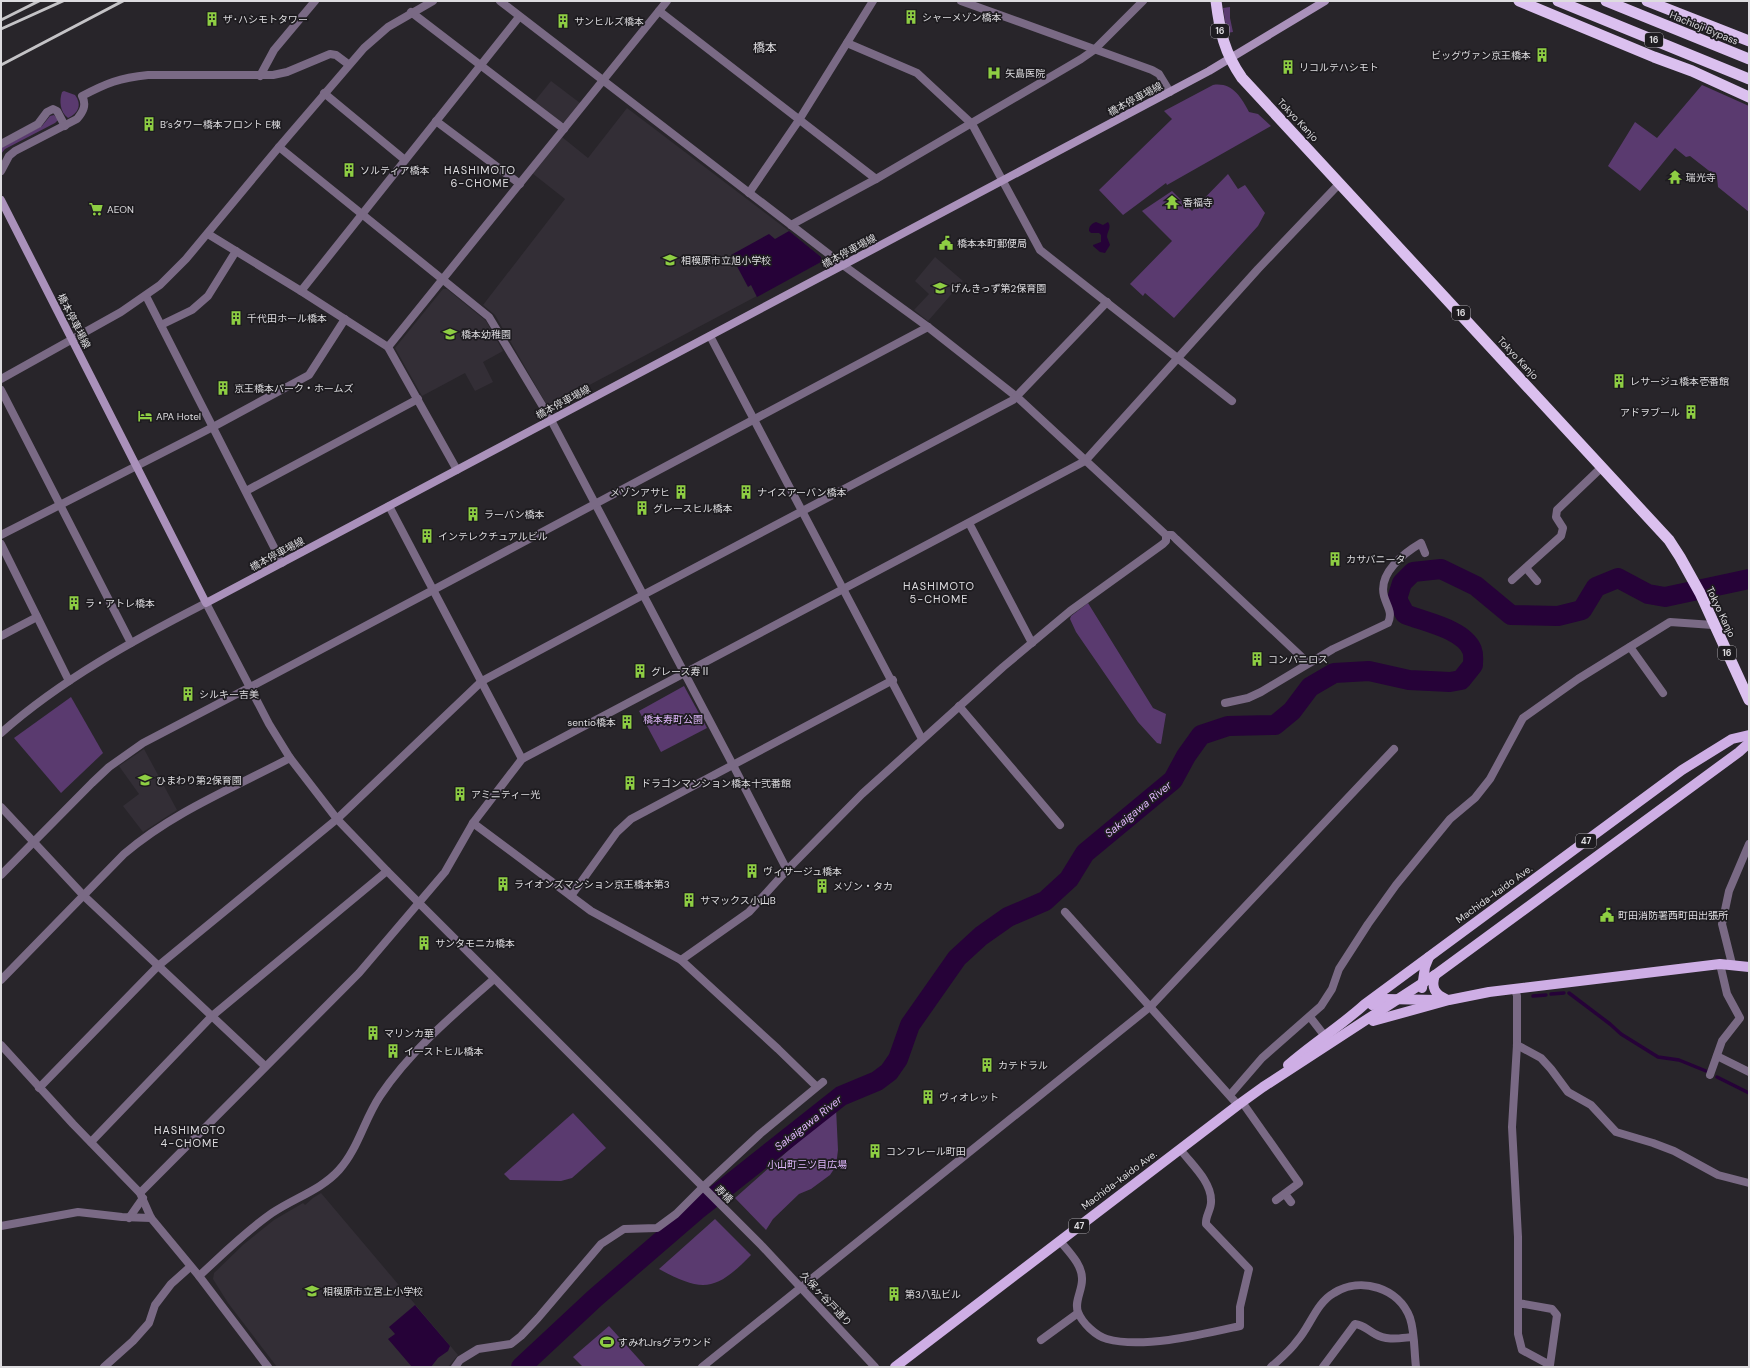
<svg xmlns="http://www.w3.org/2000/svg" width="1750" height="1368" font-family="'DM Sans','Noto Sans JP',sans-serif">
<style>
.built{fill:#332e36}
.green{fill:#5a3a6f}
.water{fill:#260238}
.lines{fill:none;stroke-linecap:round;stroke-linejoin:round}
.stream{stroke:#260238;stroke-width:3.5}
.river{stroke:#260238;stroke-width:20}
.minor{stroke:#7a6a85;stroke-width:8}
.tertiary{stroke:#7a6a85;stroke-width:8}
.secondary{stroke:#aa91bb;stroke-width:8}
.primary{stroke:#ceaee5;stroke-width:10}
.trunk{stroke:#dbc0ef;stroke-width:11}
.rail{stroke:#c4c3c6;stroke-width:3}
.labels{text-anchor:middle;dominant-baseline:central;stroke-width:3.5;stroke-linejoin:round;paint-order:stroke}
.shield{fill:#1e1c20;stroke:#a4a2a6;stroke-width:1}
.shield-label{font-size:9px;font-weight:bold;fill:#dddcdf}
.poi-label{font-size:10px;fill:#dddcdf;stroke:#1e1c20;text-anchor:start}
.street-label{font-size:10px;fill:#dddcdf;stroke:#1e1c20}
.park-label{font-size:10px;fill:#deb6fa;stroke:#1e1c20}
.neighbourhood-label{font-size:11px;letter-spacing:1px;fill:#dddcdf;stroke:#1e1c20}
.water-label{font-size:11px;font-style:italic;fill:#dfb6fb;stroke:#1e1c20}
.quarter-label{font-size:12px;fill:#dddcdf;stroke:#1e1c20}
</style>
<rect width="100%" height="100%" fill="#28252a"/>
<g class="built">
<polygon points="551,81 580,103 565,122 561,123 534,102"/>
<polygon points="627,108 789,231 821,257 821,262 548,407 495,315 483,305 565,199 532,173 562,137 588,158"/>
<polygon points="935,257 963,281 928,321 914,310 929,294 915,281"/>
<polygon points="443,289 447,289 486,321 503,351 483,362 493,382 475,391 465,373 422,396 395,348"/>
<polygon points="144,749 177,810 143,832 123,806 139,794 119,766"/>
<polygon points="321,1193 458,1355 448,1367 277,1367 228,1303 213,1279 214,1273 244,1244 274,1220 303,1203 305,1205 313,1198"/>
</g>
<g class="green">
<polygon points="1230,7 1230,18 1233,32 1227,33 1223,8"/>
<path d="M 1213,85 C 1232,82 1241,97 1249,112 L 1258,114 L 1271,126 L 1167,185 L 1166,183 L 1123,215 L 1099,190 L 1172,119 L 1164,111 Z"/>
<polygon points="1702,85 1749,106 1749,212 1718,187 1717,177 1690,156 1686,157 1675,148 1640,191 1608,166 1635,122 1657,138"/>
<path d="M 64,91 L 75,95 C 82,104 79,113 68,118 C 60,112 59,101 62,92 Z"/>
<polygon points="54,115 58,120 55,123 5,149 1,154 1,148 42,126 50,116"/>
<polygon points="1228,174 1238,189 1245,185 1265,213 1258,226 1174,318 1145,293 1143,296 1130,284 1172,241 1142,211 1172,191 1192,211"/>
<polygon points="1088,603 1153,708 1166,714 1161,744 1157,743 1138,722 1076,632 1070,619 1071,616"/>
<polygon points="684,686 707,728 661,752 639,711"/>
<polygon points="71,697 103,753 61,793 14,738"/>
<polygon points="836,1108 838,1150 836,1166 830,1175 811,1189 799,1194 773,1219 766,1230 735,1198"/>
<polygon points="573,1113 606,1148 572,1178 561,1181 510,1180 504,1174"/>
<path d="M 715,1219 L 751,1255 C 716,1291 703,1293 659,1269 Z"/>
<polygon points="609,1326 646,1367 583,1367 573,1357"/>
</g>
<g class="water">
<path d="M 1096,222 L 1103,225 L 1108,222 C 1112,228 1107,231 1107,237 L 1110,245 L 1105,253 L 1100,252 L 1093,246 L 1093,245 L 1101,242 L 1101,235 L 1099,233 L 1091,233 L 1089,231 C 1089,226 1091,224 1096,222 Z"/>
<polygon points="789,231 821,257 821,262 757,297 751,285 748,287 731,255 769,234 775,239"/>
<polygon points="415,1305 450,1346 448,1351 438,1358 431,1367 412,1367 388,1339 395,1334 389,1327"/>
</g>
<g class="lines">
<g class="stream">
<polyline points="1569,993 1610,1024 1621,1034 1658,1057 1679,1060 1706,1071"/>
<polyline points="1551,994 1564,993"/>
<polyline points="1533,996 1546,995"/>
<polyline points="1717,1077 1749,1093"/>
</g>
<path class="river" d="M 521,1367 L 595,1298 L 697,1210 L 841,1096 L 877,1081 L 889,1072 L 898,1059 L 910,1025 L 957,958 L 981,936 L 1008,917 L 1045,901 L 1069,879 L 1085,853 L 1173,780 L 1186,756 L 1201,735 L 1228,726 L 1275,725 L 1292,711 L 1310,687 L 1334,673 L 1369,671 L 1409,680 L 1450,682 L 1461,680 L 1473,665 C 1473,660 1474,655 1472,650 C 1464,629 1424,622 1405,614 L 1397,599 L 1402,583 L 1413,572 L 1441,569 L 1476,586 L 1511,615 L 1558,616 L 1582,610 L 1596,587 L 1618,578 L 1648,594 L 1665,597 L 1749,579"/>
<g class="minor">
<polyline points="500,1 843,265 928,327 1017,397 1166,535 1172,535 1176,539 1308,663"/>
<polyline points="961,1 1152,70 1159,74 1170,92"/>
<polyline points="659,11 876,179"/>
<polyline points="411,12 564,129"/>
<polyline points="847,43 917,73 972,124 1040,250 1232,401"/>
<polyline points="260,76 274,50 315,1"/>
<polyline points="324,93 405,160"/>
<polyline points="436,121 520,184"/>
<polyline points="1,144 38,124 47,112 53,109 57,111 65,126"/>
<polyline points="279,147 489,317 551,420 733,765 787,870"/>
<path d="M 1,171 L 9,156 L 15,151 L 77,119 C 83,112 87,105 82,96 C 107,83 119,78 148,75 L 273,75 L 287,72 L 330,54 L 336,55 L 348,64"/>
<polyline points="749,193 799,120 873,1"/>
<polyline points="791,225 876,179 1081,59 1094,50 1143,1"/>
<polyline points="208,234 301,291 388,347 457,470"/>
<polyline points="301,291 519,17"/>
<polyline points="146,296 282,563"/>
<polyline points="161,325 192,310 208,296 236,251"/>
<polyline points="710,336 922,739"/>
<polyline points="388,347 667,1"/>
<polyline points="1,390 131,643"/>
<polyline points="246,491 418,399"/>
<polyline points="389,506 522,759"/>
<polyline points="969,523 1032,643"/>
<polyline points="1,535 213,427 309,375 345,319"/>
<polyline points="1,544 69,681"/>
<polyline points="1526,568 1537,581"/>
<polyline points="1512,580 1561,536 1563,528 1556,517 1557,510 1602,467"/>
<polyline points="1,636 37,617"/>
<polyline points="1630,647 1663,693"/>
<path d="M 1225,703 L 1248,698 L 1261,692 L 1333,649 L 1388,623 C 1393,612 1387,607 1384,596 C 1378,573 1404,553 1421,543 L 1425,553"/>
<polyline points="959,706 1060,825"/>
<polyline points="1,807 84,896 265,1066"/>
<polyline points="473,823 591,911 681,960 778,1049 816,1086"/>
<polyline points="1,875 92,783 109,767 143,743 258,683 928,327"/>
<polyline points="571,896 617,832 631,819 893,680"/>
<polyline points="1065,912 1238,1105"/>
<polyline points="681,960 749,912 787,870 862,794 1003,667 1070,611 1163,544 1166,541 1166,535"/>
<polyline points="1732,964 1722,924 1729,891 1749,844"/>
<path d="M 1,980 L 124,854 C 173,812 233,788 290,758"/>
<polyline points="1515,989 1517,996 1517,1045 1512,1127 1518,1237 1518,1334 1522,1350 1550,1365 1557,1315 1552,1309 1518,1303"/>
<polyline points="1310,1017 1324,1035"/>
<polyline points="1,1045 73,1124 140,1193 151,1218 199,1276 268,1367"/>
<polyline points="1517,1045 1541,1058 1551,1069 1568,1092 1591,1105 1616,1132 1653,1143 1674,1151 1718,1175 1749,1183"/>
<polyline points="1717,1056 1749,1072"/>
<polyline points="1710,1075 1722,1041 1740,1018 1727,994 1720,964"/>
<polyline points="39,1088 158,966 337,819 482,681 643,595 1013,400 1107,302"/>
<polyline points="1230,1095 1262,1058 1321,1006 1332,989 1339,969 1368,924 1396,885 1450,819 1475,798 1490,779 1523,718 1578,679 1670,622 1713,625"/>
<polyline points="1242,1102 1299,1183 1276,1200"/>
<polyline points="91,1142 212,1016 387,871"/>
<polyline points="140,1193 359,973 445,872 473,823 522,759 1085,461 1258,269 1340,183"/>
<polyline points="1285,1194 1291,1202"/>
<polyline points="129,1218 143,1198"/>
<polyline points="1,1226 78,1212 122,1217 151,1218"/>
<path d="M 1060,1241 C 1068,1251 1083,1265 1082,1280 C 1082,1291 1074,1302 1078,1312 C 1082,1323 1096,1336 1107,1339 C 1143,1349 1204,1334 1240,1326 L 1240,1307 L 1249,1269 L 1206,1224 C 1205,1216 1212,1209 1211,1200 C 1211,1181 1191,1164 1180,1149"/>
<path d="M 199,1276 C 223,1254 246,1231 272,1213 C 294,1198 321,1190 339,1170 C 358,1149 364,1120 380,1096 C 410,1051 454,1014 494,979"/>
<polyline points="1041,1340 1078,1313"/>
<polyline points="104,1367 133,1341 149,1323 155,1305 171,1284 190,1267"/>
<polyline points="455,1367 460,1360 478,1349 511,1344 521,1336 538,1318 601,1244 624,1229 657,1228 676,1214 703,1187 760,1134 823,1082"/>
<polyline points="702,1367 1151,1006 1394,749"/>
<path d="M 1271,1367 C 1280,1359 1290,1351 1297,1341 C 1310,1327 1316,1303 1334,1293 C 1361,1276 1399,1288 1410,1318 C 1415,1333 1414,1352 1416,1367"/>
<path d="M 1323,1367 L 1355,1324 C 1364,1325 1367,1330 1375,1334 C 1387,1341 1400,1338 1413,1337"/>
</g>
<g class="tertiary">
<polyline points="1,379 121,312 160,285 186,259 279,147 364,48 388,27 433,1"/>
<path d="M 1,733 C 62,679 134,640 206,603 L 269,724 L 290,758 L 337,819 L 387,871 L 762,1246 L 875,1367"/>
</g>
<polyline class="secondary" points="1,200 206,603 1209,71 1325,1"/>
<g class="primary">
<path d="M 1435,975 C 1431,987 1434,994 1446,999"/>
<polyline points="1422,988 1425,967 1429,957"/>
<polyline points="1372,1005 1385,999 1438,1000"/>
<polyline points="1373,1021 1449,1000 1489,992 1720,964 1749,967"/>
<path d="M 1288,1065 C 1313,1043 1341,1026 1365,1004 L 1682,770 L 1732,739 L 1749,735"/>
<polyline points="895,1367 1238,1105 1263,1087 1435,975 1739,752 1749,743"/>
</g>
<g class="trunk">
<path d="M 1216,1 C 1220,32 1224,52 1242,78 L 1669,540 L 1680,557 L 1700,593 L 1749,700"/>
<polyline points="1519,1 1654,57 1692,71 1749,97"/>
<polyline points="1558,1 1749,79"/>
<polyline points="1606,1 1749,59"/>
<polyline points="1647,1 1749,41"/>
</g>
<g class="rail">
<polyline points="1,20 39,1"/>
<polyline points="1,29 63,1"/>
<polyline points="1,65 123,1"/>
</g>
</g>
<defs>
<symbol id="building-bare" viewBox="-9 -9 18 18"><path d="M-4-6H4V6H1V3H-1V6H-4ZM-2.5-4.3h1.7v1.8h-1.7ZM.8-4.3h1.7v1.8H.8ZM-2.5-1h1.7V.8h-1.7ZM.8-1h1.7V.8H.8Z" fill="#8ece43" stroke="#1e1c20" stroke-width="2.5" paint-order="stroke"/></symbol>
<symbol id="hospital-bare" viewBox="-9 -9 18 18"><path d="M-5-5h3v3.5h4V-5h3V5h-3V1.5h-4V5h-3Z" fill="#8ece43" stroke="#1e1c20" stroke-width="2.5" paint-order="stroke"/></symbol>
<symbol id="temple-bare" viewBox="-9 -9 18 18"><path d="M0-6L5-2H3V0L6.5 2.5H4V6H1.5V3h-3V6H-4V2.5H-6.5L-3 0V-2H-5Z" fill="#8ece43" stroke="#1e1c20" stroke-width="2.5" paint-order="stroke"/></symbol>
<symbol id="supermarket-bare" viewBox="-9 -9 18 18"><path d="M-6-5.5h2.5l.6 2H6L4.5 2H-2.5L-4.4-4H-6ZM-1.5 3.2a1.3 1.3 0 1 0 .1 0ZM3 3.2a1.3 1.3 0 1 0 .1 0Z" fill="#8ece43" stroke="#1e1c20" stroke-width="2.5" paint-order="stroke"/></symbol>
<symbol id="civic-bare" viewBox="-9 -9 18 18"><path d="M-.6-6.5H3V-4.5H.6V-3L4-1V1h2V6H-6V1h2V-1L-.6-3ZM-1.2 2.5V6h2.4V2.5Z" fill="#8ece43" stroke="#1e1c20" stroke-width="2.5" paint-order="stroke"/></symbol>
<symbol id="school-bare" viewBox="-9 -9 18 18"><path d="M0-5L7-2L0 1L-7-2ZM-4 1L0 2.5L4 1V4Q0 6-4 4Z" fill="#8ece43" stroke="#1e1c20" stroke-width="2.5" paint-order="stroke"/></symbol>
<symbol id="hotel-bare" viewBox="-9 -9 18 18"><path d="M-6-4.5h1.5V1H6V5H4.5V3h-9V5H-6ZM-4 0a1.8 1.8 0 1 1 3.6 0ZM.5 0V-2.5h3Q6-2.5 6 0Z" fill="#8ece43" stroke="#1e1c20" stroke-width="2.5" paint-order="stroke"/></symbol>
<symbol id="stadium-bare" viewBox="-9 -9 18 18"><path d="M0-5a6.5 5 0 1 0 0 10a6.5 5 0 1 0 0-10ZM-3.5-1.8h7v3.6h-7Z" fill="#8ece43" stroke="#1e1c20" stroke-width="2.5" paint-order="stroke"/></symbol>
</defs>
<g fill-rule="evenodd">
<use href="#building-bare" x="901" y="7" width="20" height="20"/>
<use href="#building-bare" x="202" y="9" width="20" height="20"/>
<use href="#building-bare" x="553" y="11" width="20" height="20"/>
<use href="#building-bare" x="1532" y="45" width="20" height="20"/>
<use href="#building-bare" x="1278" y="57" width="20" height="20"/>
<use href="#hospital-bare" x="984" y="63" width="20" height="20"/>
<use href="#building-bare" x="139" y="114" width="20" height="20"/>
<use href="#building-bare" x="339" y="160" width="20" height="20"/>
<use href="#temple-bare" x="1665" y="167" width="20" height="20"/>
<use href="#temple-bare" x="1162" y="192" width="20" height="20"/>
<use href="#supermarket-bare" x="86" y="199" width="20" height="20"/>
<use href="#civic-bare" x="936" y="233" width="20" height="20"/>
<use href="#school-bare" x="660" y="250" width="20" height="20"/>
<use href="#school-bare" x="930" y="278" width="20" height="20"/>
<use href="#building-bare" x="226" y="308" width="20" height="20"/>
<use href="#school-bare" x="440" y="324" width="20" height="20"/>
<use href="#building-bare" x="1609" y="371" width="20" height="20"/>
<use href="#building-bare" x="213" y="378" width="20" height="20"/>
<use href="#building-bare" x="1681" y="402" width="20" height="20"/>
<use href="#hotel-bare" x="135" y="406" width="20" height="20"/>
<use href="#building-bare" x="671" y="482" width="20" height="20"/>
<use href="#building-bare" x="736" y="482" width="20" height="20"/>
<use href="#building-bare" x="632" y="498" width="20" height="20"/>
<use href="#building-bare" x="463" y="504" width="20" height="20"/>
<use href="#building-bare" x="417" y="526" width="20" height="20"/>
<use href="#building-bare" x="1325" y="549" width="20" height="20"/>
<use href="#building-bare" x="64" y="593" width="20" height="20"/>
<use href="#building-bare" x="1247" y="649" width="20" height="20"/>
<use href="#building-bare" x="630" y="661" width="20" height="20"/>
<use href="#building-bare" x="178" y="684" width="20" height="20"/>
<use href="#building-bare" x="617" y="712" width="20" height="20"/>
<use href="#school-bare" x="135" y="770" width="20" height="20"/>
<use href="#building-bare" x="620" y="773" width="20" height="20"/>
<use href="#building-bare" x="450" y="784" width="20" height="20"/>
<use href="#building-bare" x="742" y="861" width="20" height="20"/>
<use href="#building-bare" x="493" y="874" width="20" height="20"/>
<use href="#building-bare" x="812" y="876" width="20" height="20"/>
<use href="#building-bare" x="679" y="890" width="20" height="20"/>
<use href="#civic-bare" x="1597" y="905" width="20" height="20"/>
<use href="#building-bare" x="414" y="933" width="20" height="20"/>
<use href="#building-bare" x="363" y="1023" width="20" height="20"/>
<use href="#building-bare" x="383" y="1041" width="20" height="20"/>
<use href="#building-bare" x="977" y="1055" width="20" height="20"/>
<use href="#building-bare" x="918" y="1087" width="20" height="20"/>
<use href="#building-bare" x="865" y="1141" width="20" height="20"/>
<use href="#school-bare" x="302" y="1281" width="20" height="20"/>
<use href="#building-bare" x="884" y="1284" width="20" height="20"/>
<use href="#stadium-bare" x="597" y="1332" width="20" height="20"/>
</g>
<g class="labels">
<g class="shield">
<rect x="1211" y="24" width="18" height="14" rx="3"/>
<rect x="1645" y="33" width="18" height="14" rx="3"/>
<rect x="1452" y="306" width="18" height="14" rx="3"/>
<rect x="1718" y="646" width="18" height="14" rx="3"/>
<rect x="1576" y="834" width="20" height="14" rx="3"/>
<rect x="1069" y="1219" width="20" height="14" rx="3"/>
</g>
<g class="shield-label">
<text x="1220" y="31">16</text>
<text x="1654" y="40">16</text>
<text x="1461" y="313">16</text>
<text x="1727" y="653">16</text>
<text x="1586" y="841">47</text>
<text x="1079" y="1226">47</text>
</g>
<g class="poi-label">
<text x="922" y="17">シャーメゾン橋本</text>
<text x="223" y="19">ザ･ハシモトタワー</text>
<text x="574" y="21">サンヒルズ橋本</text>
<text x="1531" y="55" text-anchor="end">ビッグヴァン京王橋本</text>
<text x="1299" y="67">リコルテハシモト</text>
<text x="1005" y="73">矢島医院</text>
<text x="160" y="124">B’sタワー橋本フロント E棟</text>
<text x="360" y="170">ソルティア橋本</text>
<text x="1686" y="177">瑞光寺</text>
<text x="1183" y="202">香福寺</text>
<text x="107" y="209">AEON</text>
<text x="957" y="243">橋本本町郵便局</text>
<text x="681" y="260">相模原市立旭小学校</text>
<text x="951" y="288">げんきっず第2保育園</text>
<text x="247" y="318">千代田ホール橋本</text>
<text x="461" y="334">橋本幼稚園</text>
<text x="1630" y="381">レサージュ橋本壱番館</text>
<text x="234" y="388">京王橋本パーク・ホームズ</text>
<text x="1680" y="412" text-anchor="end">アドヲブール</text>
<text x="156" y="416">APA Hotel</text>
<text x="670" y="492" text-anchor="end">メゾンアサヒ</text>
<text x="757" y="492">ナイスアーバン橋本</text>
<text x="653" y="508">グレースヒル橋本</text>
<text x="484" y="514">ラーバン橋本</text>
<text x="438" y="536">インテレクチュアルビル</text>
<text x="1346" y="559">カサバニータ</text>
<text x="85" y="603">ラ・アトレ橋本</text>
<text x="1268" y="659">コンパニロス</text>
<text x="651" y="671">グレース寿Ⅱ</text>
<text x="199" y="694">シルキー吉美</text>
<text x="616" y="722" text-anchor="end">sentio橋本</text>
<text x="156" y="780">ひまわり第2保育園</text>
<text x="641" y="783">ドラゴンマンション橋本十弐番館</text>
<text x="471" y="794">アミニティー光</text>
<text x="763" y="871">ヴィサージュ橋本</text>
<text x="514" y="884">ライオンズマンション京王橋本第3</text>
<text x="833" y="886">メゾン・タカ</text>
<text x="700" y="900">サマックス小山B</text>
<text x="1618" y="915">町田消防署西町田出張所</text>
<text x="435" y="943">サンタモニカ橋本</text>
<text x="384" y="1033">マリンカ華</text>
<text x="404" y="1051">イーストヒル橋本</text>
<text x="998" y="1065">カテドラル</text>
<text x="939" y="1097">ヴィオレット</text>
<text x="886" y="1151">コンフレール町田</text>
<text x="323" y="1291">相模原市立宮上小学校</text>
<text x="905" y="1294">第3八弘ビル</text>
<text x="618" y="1342">すみれJrsグラウンド</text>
</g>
<g class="street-label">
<text transform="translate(1704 28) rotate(22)">Hachioji Bypass</text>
<text transform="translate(1135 99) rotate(-28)">橋本停車場線</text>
<text transform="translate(1298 120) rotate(47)">Tokyo Kanjo</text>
<text transform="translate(849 251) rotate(-28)">橋本停車場線</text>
<text transform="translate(74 321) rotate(63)">橋本停車場線</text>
<text transform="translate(1518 358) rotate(47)">Tokyo Kanjo</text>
<text transform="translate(563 402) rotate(-28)">橋本停車場線</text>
<text transform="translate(277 554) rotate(-28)">橋本停車場線</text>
<text transform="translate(1721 612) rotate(65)">Tokyo Kanjo</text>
<text transform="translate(1494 894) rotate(-36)">Machida-kaido Ave.</text>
<text transform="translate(1119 1180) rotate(-37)">Machida-kaido Ave.</text>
<text transform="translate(724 1194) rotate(45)">寿橋</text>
<text transform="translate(826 1299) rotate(47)">久保ヶ谷戸通り</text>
</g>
<g class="park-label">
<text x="673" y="719">橋本寿町公園</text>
<text x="807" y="1164">小山町三ツ目広場</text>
</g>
<g class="neighbourhood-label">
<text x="480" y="170">HASHIMOTO<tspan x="480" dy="13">6-CHOME</tspan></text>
<text x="939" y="586">HASHIMOTO<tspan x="939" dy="13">5-CHOME</tspan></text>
<text x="190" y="1130">HASHIMOTO<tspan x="190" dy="13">4-CHOME</tspan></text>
</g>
<g class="water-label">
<text transform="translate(1138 809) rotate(-39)">Sakaigawa River</text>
<text transform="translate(808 1123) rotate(-38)">Sakaigawa River</text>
</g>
<g class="quarter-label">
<text x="765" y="48">橋本</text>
</g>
</g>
<rect width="1750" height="1368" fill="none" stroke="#dddcdf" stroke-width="4"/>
</svg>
